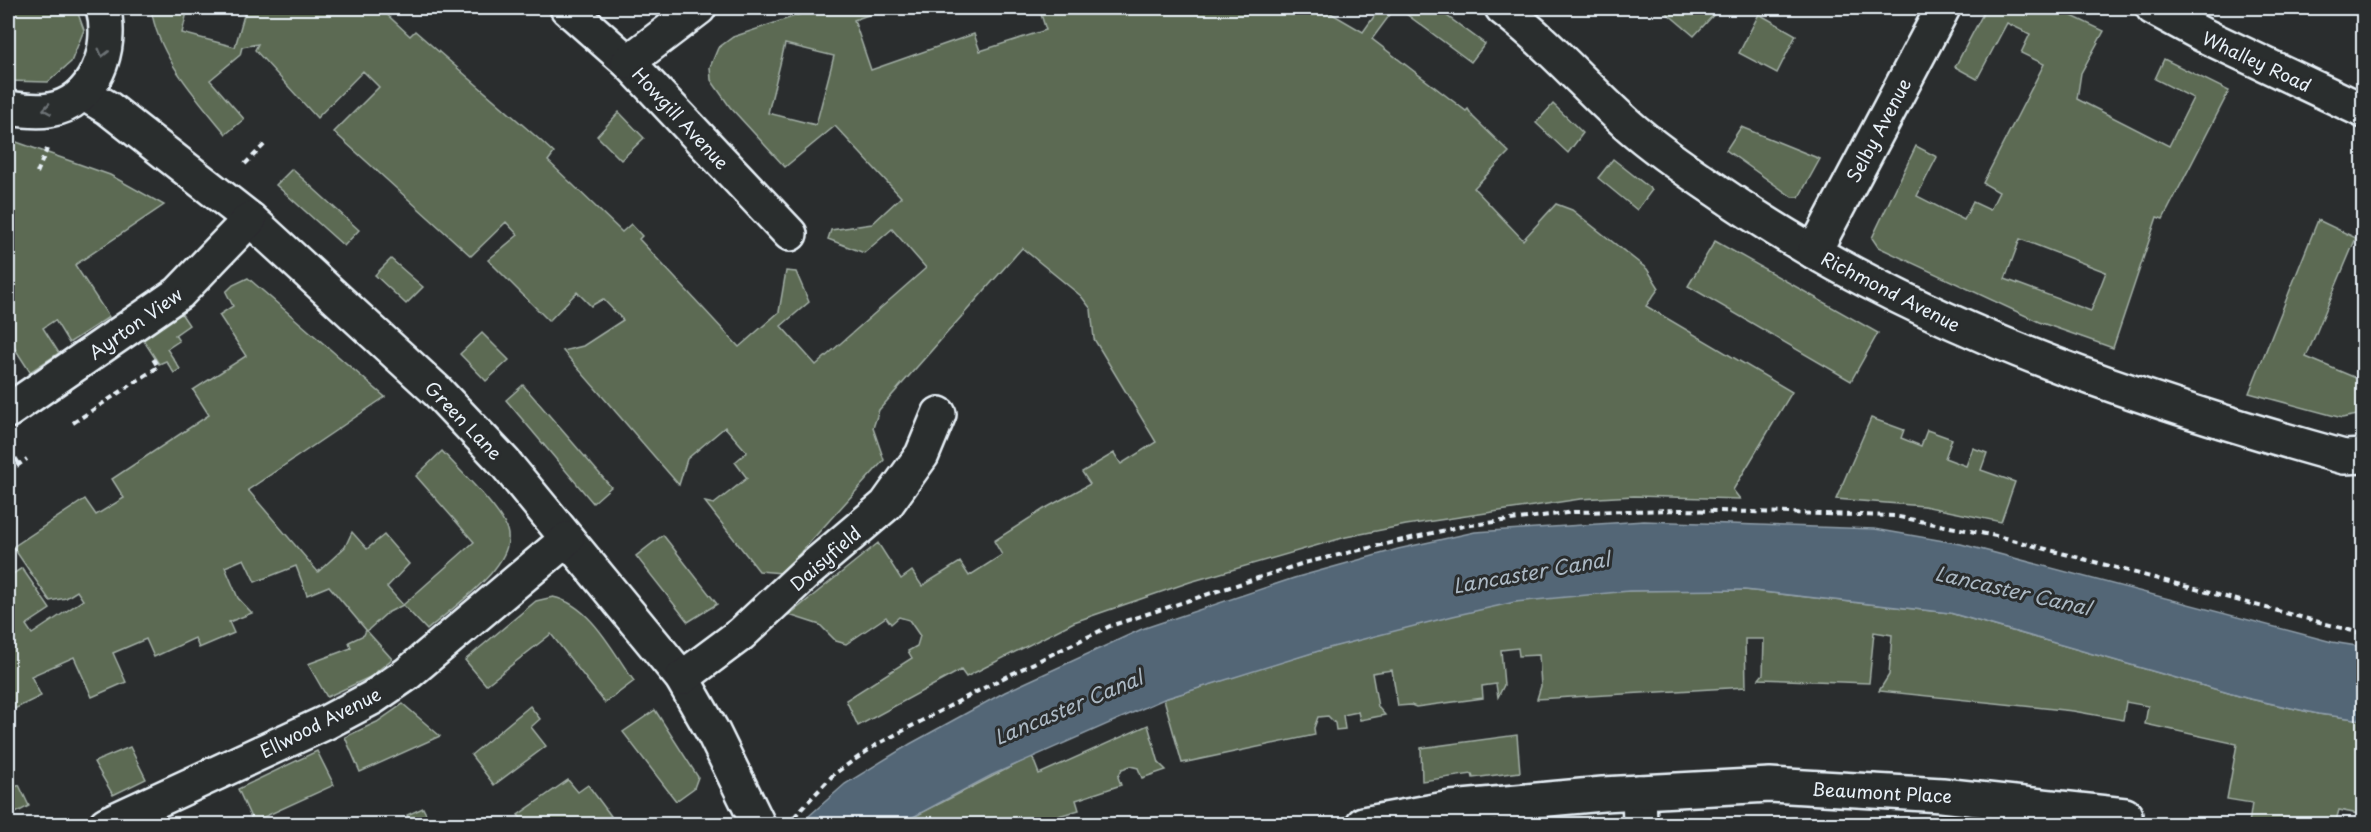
<svg xmlns="http://www.w3.org/2000/svg" width="2371" height="832" font-family="'Playpen Sans',sans-serif">
<style>
.green{fill:#5c6b53;stroke:#a2aea6;stroke-width:1.5;fill-rule:evenodd}
.water{fill:#536676;stroke:#8f9eaa;stroke-width:1.5}
.lines{fill:none;stroke-linecap:round;stroke-linejoin:round}
.minor-casing{stroke:#e8f1f8;stroke-width:38}
.path{stroke:#e8f1f8;stroke-width:4;stroke-dasharray:6 4.5;stroke-linecap:butt}
.minor{stroke:#2a2d2e;stroke-width:33}
.oneway{stroke:#6c7275}
.labels{text-anchor:middle;dominant-baseline:central;stroke-width:6;stroke-linejoin:round;paint-order:stroke}
.street-label{font-size:18px;fill:#e8f1f8;stroke:#2a2d2e}
.water-label{font-size:20px;font-style:italic;fill:#acb9c4;stroke:#2a2d2e}
</style>
<rect width="100%" height="100%" fill="#2a2d2e"/>
<filter id="ink" filterUnits="userSpaceOnUse"><feTurbulence type="fractalNoise" baseFrequency=".0167" numOctaves="2"/><feDisplacementMap in="SourceGraphic" scale="12" xChannelSelector="R" yChannelSelector="G"/><feConvolveMatrix kernelMatrix="1 2 1 2 8 2 1 2 1" color-interpolation-filters="sRGB"/></filter>
<g filter="url(#ink)">
<g class="green">
<polygon points="8,8 76,8 84,30 71,62 48,82 8,81"/>
<path d="M 151,8 L 188,8 L 182,33 L 235,47 L 246,8 L 380,8 L 410,36 L 415,31 L 540,140 L 554,153 L 548,161 L 622,232 L 631,224 L 642,236 L 639,239 L 739,347 L 779,312 L 786,271 L 796,272 L 809,302 L 781,326 L 816,365 L 926,268 L 892,229 L 864,253 L 828,239 L 831,230 L 872,224 L 901,197 L 835,126 L 785,167 L 730,107 L 711,80 L 710,67 L 718,48 L 733,37 L 819,8 L 888,8 L 854,20 L 871,70 L 974,34 L 980,51 L 1046,30 L 1039,8 L 1322,8 L 1363,32 L 1380,8 L 1395,8 L 1372,39 L 1466,111 L 1468,109 L 1473,117 L 1509,152 L 1474,188 L 1523,240 L 1556,204 L 1572,210 L 1647,269 L 1659,288 L 1646,306 L 1792,392 L 1733,490 L 1740,499 L 1634,496 L 1580,499 L 1406,525 L 1346,537 L 1190,582 L 1074,622 L 966,677 L 961,670 L 858,726 L 846,700 L 912,658 L 908,651 L 917,646 L 920,636 L 909,620 L 899,617 L 891,624 L 886,617 L 846,644 L 836,641 L 820,625 L 789,615 L 878,543 L 901,579 L 912,571 L 922,586 L 960,562 L 969,576 L 1002,555 L 994,541 L 1044,509 L 1090,484 L 1082,472 L 1114,453 L 1121,464 L 1156,442 L 1094,339 L 1091,309 L 1081,296 L 1022,248 L 879,410 L 873,428 L 884,460 L 782,573 L 759,571 L 705,502 L 714,504 L 747,478 L 735,462 L 747,452 L 725,427 L 687,459 L 679,485 L 563,351 L 583,346 L 623,320 L 603,299 L 591,306 L 577,292 L 549,321 L 488,260 L 518,235 L 506,222 L 471,256 L 334,132 L 379,87 L 363,71 L 317,118 L 255,50 L 258,44 L 242,47 L 240,55 L 210,80 L 244,119 L 226,134 C 196,97 158,57 151,8 ZM 785,44 L 834,56 L 816,125 L 768,113 Z"/>
<polygon points="1398,8 1436,8 1485,44 1471,62"/>
<polygon points="1661,8 1720,8 1694,36"/>
<path d="M 1986,8 L 2055,8 L 2104,31 L 2081,73 L 2077,99 L 2169,146 L 2193,98 L 2155,79 L 2164,59 L 2229,91 L 2163,219 L 2157,217 L 2113,348 L 2039,322 L 1878,247 L 1872,238 L 1916,146 L 1937,157 L 1917,196 L 1964,220 L 1973,202 L 1990,210 L 1999,192 L 1983,183 L 2044,64 L 2021,53 L 2030,34 L 2007,23 L 1977,79 L 1955,67 ZM 2020,239 L 2106,272 L 2091,311 L 2005,279 Z"/>
<polygon points="1759,14 1796,35 1777,73 1739,53"/>
<polygon points="1553,104 1583,133 1568,153 1536,123"/>
<polygon points="619,112 644,138 621,160 597,136"/>
<polygon points="1741,127 1820,159 1799,197 1792,197 1726,150"/>
<polygon points="8,139 110,175 164,205 75,265 109,317 69,343 55,320 43,328 59,353 30,372 8,338 8,307 12,303 8,296"/>
<polygon points="1613,159 1652,190 1637,210 1598,178"/>
<polygon points="292,169 359,230 344,246 276,185"/>
<polygon points="2318,220 2356,238 2306,357 2356,378 2363,362 2363,414 2342,418 2249,393"/>
<polygon points="1715,241 1878,333 1851,381 1688,286"/>
<polygon points="391,259 423,287 406,304 375,275"/>
<path d="M 248,278 L 385,397 L 248,490 L 318,572 L 345,547 L 352,532 L 367,549 L 384,535 L 409,564 L 387,587 L 403,605 L 474,542 L 416,476 L 442,451 C 458,469 501,509 507,530 C 518,565 450,609 427,630 L 403,605 L 387,613 L 367,631 L 392,659 L 370,677 L 327,697 L 308,664 L 351,648 L 349,642 L 364,635 L 366,630 L 329,586 L 307,595 L 296,566 L 255,582 L 244,559 L 225,567 L 238,598 L 252,613 L 229,622 L 234,633 L 199,648 L 195,638 L 154,657 L 146,639 L 113,653 L 126,682 L 92,697 L 74,657 L 31,676 L 41,696 L 8,712 L 8,577 L 22,568 L 50,609 L 26,625 L 32,634 L 83,600 L 77,591 L 66,598 L 50,601 L 13,547 L 85,499 L 96,515 L 124,498 L 112,479 L 209,415 L 193,390 L 246,356 L 219,315 L 233,306 L 226,292 L 233,285 Z"/>
<polygon points="181,313 189,325 175,335 179,341 167,349 180,369 174,373 166,361 159,364 142,338"/>
<polygon points="482,333 509,360 486,381 460,354"/>
<polygon points="523,385 611,487 593,503 506,400"/>
<polygon points="1871,418 1904,430 1901,438 1921,446 1927,430 1952,439 1945,458 1966,466 1973,448 1987,453 1981,470 2015,482 2001,522 1924,506 1836,499"/>
<polygon points="663,535 717,604 688,622 636,556"/>
<path d="M 1745,590 L 1950,613 L 2246,698 L 2318,714 L 2363,720 L 2363,815 L 2339,810 L 2335,824 L 2249,824 L 2252,803 L 2227,799 L 2237,744 L 2145,724 L 2148,706 L 2126,702 L 2123,720 L 2073,711 L 1879,691 L 1889,675 L 1892,635 L 1874,632 L 1869,683 L 1759,679 L 1763,674 L 1764,639 L 1745,639 L 1746,687 L 1537,699 L 1541,686 L 1539,655 L 1519,656 L 1518,648 L 1501,650 L 1504,685 L 1498,697 L 1496,684 L 1482,686 L 1483,698 L 1416,707 L 1411,705 L 1398,706 L 1392,670 L 1372,673 L 1378,707 L 1385,715 L 1360,720 L 1358,712 L 1343,715 L 1345,729 L 1336,730 L 1335,723 L 1328,716 L 1318,717 L 1314,728 L 1315,735 L 1182,763 L 1164,699 C 1279,662 1395,625 1514,602 C 1589,588 1668,590 1745,590 Z"/>
<path d="M 553,597 C 591,605 613,652 634,681 L 605,703 L 551,634 L 486,685 L 465,660 L 536,601 Z"/>
<polygon points="403,704 440,736 360,772 345,737 377,722"/>
<polygon points="530,706 540,719 531,727 546,746 494,785 471,755"/>
<polygon points="655,710 698,777 694,788 676,801 623,732"/>
<polygon points="1148,725 1159,763 1166,770 1142,778 1138,768 1130,766 1122,769 1118,777 1121,785 1076,800 1079,810 1055,817 1056,824 900,824 1032,756 1039,774"/>
<polygon points="1517,735 1520,772 1473,778 1472,774 1422,781 1421,748"/>
<polygon points="130,747 146,779 113,795 94,762"/>
<polygon points="317,751 334,785 253,822 238,789"/>
<polygon points="568,780 578,792 588,785 611,816 602,824 526,824 518,815"/>
<polygon points="19,785 29,806 8,817 8,791"/>
<polygon points="423,808 431,824 412,824 407,815"/>
</g>
<polygon class="water" points="1644,521 1875,529 1961,544 2332,642 2363,647 2363,720 2318,714 2246,698 1950,613 1745,590 1629,591 1515,602 1453,616 1325,649 1164,699 992,775 900,824 800,824 845,784 910,744 1005,692 1142,629 1294,578 1398,549 1475,532"/>
<g class="lines">
<defs>
<g id="minor">
<polyline points="567,8 628,62 790,234"/>
<path d="M 1502,8 C 1547,42 1585,86 1627,124 C 1654,148 1686,170 1716,190 C 1905,322 2124,396 2344,457 L 2364,456"/>
<polyline points="2153,8 2203,35 2364,111"/>
<polyline points="628,62 699,8"/>
<polyline points="83,93 108,108 250,219 437,391 505,463 682,678 714,734 758,824"/>
<path d="M 8,108 C 21,110 35,112 49,110 C 95,103 114,48 103,8"/>
<polyline points="1814,252 1943,8"/>
<polyline points="8,411 179,293 250,219"/>
<polyline points="682,678 741,634 807,572 886,505 922,455 939,414"/>
<polyline points="1639,792 1640,824"/>
<polyline points="106,824 327,722 372,698 407,674 567,539"/>
<polyline points="1363,824 1451,808 1603,794 1770,785 1942,795 2125,815"/>
</g>
</defs>
<use href="#minor" class="minor-casing"/>
<g class="path">
<polyline points="245,164 266,143"/>
<polyline points="37,173 47,149"/>
<polyline points="73,423 158,367 152,357"/>
<polyline points="10,449 19,464"/>
<polyline points="8,472 27,459"/>
<polyline points="794,817 834,774 876,745 995,682 1110,626 1304,563 1463,526 1574,512 1682,510 1894,516 2001,537 2364,634"/>
</g>
<use href="#minor" class="minor"/>
</g>
<defs><path id="oneway-chevron" d="M-2-3.5L2.5 0L-2 3.5" fill="none" stroke-width="1.6" stroke-linecap="round" stroke-linejoin="round" transform="scale(1.5)"/></defs>
<g class="oneway">
<use href="#oneway-chevron" transform="translate(103 53) rotate(104)"/>
<use href="#oneway-chevron" transform="translate(47 109) rotate(171)"/>
</g>
</g>
<g class="labels">
<g class="street-label">
<text transform="translate(2257 61) rotate(25)">Whalley Road</text>
<text transform="translate(681 118) rotate(47)">Howgill Avenue</text>
<text transform="translate(1878 130) rotate(-62)">Selby Avenue</text>
<text transform="translate(1891 291) rotate(27)">Richmond Avenue</text>
<text transform="translate(135 323) rotate(-35)">Ayrton View</text>
<text transform="translate(464 420) rotate(46)">Green Lane</text>
<text transform="translate(825 558) rotate(-41)">Daisyfield</text>
<text transform="translate(320 722) rotate(-27)">Ellwood Avenue</text>
<text transform="translate(1882 792) rotate(3)">Beaumont Place</text>
</g>
<g class="water-label">
<text transform="translate(1531 572) rotate(-10)">Lancaster Canal</text>
<text transform="translate(2013 590) rotate(13)">Lancaster Canal</text>
<text transform="translate(1068 707) rotate(-23)">Lancaster Canal</text>
</g>
</g>
<rect width="2371" height="832" fill="none" stroke="#2a2d2e" stroke-width="30"/>
<rect x="15" y="15" width="2341" height="802" fill="none" stroke="#e8f1f8" stroke-width="2" filter="url(#ink)"/>
</svg>
